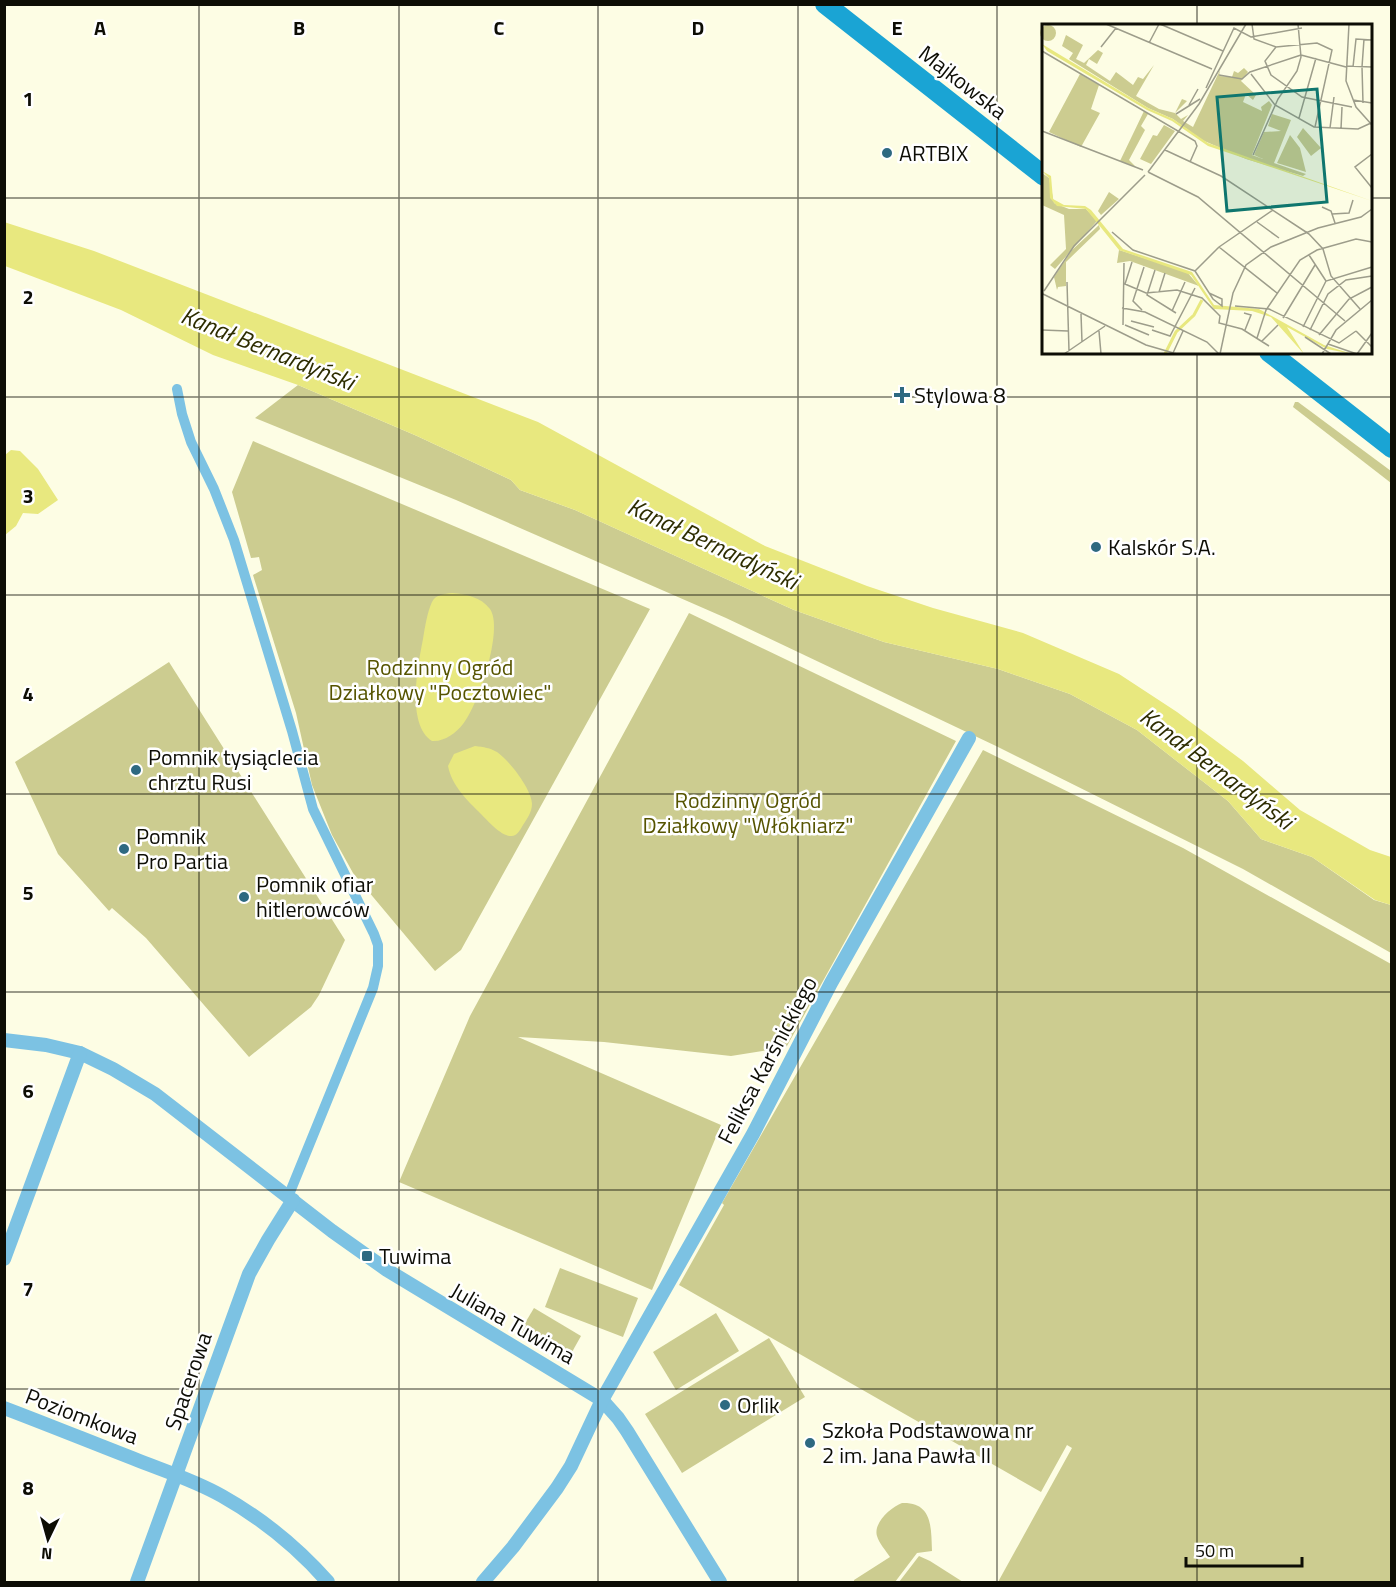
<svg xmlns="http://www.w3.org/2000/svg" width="1396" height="1587" font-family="'Titillium Web',sans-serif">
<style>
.green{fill:#cccc90}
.water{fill:#e8e87f}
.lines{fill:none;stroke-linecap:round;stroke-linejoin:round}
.pedestrian{stroke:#7cc2e3;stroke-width:10}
.minor{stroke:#7cc2e3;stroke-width:14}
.secondary{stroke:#1aa4d4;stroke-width:20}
.grid{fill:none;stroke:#0d0d05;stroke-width:1.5;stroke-opacity:0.55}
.poi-dot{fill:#2e6981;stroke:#fff;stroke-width:2}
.labels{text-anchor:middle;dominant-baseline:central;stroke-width:5;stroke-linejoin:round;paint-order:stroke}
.street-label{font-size:22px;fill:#0d0d05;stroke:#fff}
.poi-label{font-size:22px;fill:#0d0d05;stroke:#fff;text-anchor:start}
.park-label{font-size:22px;fill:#565400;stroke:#fff}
.water-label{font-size:24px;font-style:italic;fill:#2e2d00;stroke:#fff}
.inset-river{fill:none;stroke:#e8e87f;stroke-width:3}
.inset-road{fill:none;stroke:#9d9d8b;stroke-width:1.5}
.view{fill:#0f766e;fill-opacity:0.15;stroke:#0f766e;stroke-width:3}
.inset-edge{fill:none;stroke:#0d0d05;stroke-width:3}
.grid-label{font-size:20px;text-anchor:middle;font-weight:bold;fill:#0d0d05;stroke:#fff;stroke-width:5;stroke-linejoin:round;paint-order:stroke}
</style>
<rect width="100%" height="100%" fill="#fdfde4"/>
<g class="green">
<polygon points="939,60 981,92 979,95 938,71"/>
<polygon points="298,385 417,436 511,480 520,490 575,510 794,610 884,642 998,669 1070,694 1137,730 1228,801 1261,839 1312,857 1374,900 1391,905 1391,953 1243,869 996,746 726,618 456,500 255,418"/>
<polygon points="1295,402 1298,402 1391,471 1391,483 1293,407"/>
<polygon points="253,441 650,609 461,950 435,971 353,873 332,835 312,785 296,713 253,575 262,570 259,557 251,558 232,492"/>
<polygon points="689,613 956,741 787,1046 781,1048 731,1056 604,1042 518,1037 721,1125 652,1290 399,1182 470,1016"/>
<polygon points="169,662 345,940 319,995 311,1007 249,1057 146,938 112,908 109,911 58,854 15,762"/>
<polygon points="983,750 1183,848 1391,964 1391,1582 998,1582 1072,1448 1067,1445 1041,1492 679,1285 724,1205 722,1203"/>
<polygon points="560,1268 638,1298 623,1337 545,1307"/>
<polygon points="534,1308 581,1336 567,1361 519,1333"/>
<polygon points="716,1313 739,1351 676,1390 653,1352"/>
<polygon points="769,1338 805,1397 682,1473 645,1414"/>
<path d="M 902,1503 C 933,1502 931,1528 932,1551 L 917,1553 L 895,1582 L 854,1582 L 854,1580 L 890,1557 C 886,1551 879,1543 877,1536 C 873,1523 891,1507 902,1503 Z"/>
<polygon points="919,1556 930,1561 963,1582 899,1582"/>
</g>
<g class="water">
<polygon points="4,222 94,251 538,422 765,546 867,586 933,608 1023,633 1119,674 1177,712 1243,761 1300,810 1370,850 1391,857 1391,905 1375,900 1312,857 1261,839 1228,801 1137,730 1070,694 998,669 884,642 794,610 575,510 520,490 511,480 417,436 298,385 213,355 121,310 5,266"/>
<polygon points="11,450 20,451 38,469 58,500 38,514 23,513 16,526 5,535 5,455"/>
<path d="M 452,593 C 466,594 481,597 490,609 C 504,629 478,706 463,724 C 456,733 444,742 432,741 C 406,724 418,665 423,639 C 425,627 427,613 432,602 C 436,594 445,594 452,593 Z"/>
<path d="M 475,746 C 484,747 490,748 497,752 C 509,760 532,790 532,804 C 532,812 527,819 523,825 C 520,830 517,837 510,836 C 500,835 488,821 481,814 C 467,800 452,786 448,766 L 454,754 Z"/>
</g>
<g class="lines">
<polyline class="pedestrian" points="177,389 182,414 191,442 214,489 234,540 292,731 313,809 374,934 378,945 378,966 373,988 288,1197"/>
<g class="minor">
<polyline points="4,1040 46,1045 80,1053 113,1069 155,1094 332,1231 387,1270 602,1400 618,1418 627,1431 720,1582"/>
<polyline points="4,1259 80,1053"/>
<path d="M 4,1408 C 49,1425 93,1443 137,1460 C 165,1471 196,1481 222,1496 C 261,1518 298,1548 328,1582"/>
<polyline points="137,1582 249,1274 268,1240 293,1200"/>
<polyline points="483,1582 513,1547 557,1488 571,1466 602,1400 753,1134 831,983 969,738"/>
</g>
<g class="secondary">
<polyline points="825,4 1044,176"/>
<polyline points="1269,352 1392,448"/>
</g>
</g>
<path class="grid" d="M 199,4 L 199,1582M 399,4 L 399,1582M 598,4 L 598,1582M 798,4 L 798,1582M 997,4 L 997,1582M 1197,4 L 1197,26M 4,198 L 1044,198M 1370,198 L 1392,198M 1197,352 L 1197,1582M 4,397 L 1392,397M 4,595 L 1392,595M 4,794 L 1392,794M 4,992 L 1392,992M 4,1190 L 1392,1190M 4,1389 L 1392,1389"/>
<g class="poi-dot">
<circle cx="887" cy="153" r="6"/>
<path d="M899 386h6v6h6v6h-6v6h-6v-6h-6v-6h6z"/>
<circle cx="1096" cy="547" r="6"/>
<circle cx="136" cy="770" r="6"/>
<circle cx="124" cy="849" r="6"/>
<circle cx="244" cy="897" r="6"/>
<rect x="361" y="1250" width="12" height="12" rx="3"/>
<circle cx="725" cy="1405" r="6"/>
<circle cx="810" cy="1443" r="6"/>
</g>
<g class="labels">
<g class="street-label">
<text transform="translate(963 82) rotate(38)">Majkowska</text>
<text transform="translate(767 1060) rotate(-62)">Feliksa Karśnickiego</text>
<text transform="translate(513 1323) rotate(30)">Juliana Tuwima</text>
<text transform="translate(188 1381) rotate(-71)">Spacerowa</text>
<text transform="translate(82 1416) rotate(21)">Poziomkowa</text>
</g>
<g class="poi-label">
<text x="899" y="153">ARTBIX</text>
<text x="914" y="395">Stylowa 8</text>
<text x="1108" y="547">Kalskór S.A.</text>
<text x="148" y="757">Pomnik tysiąclecia<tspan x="148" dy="25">chrztu Rusi</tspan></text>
<text x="136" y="836">Pomnik<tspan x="136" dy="25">Pro Partia</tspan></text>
<text x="256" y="884">Pomnik ofiar<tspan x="256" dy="25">hitlerowców</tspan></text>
<text x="379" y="1256">Tuwima</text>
<text x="737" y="1405">Orlik</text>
<text x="822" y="1430">Szkoła Podstawowa nr<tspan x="822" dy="25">2 im. Jana Pawła II</tspan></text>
</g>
<g class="park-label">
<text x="440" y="667">Rodzinny Ogród<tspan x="440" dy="25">Działkowy "Pocztowiec"</tspan></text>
<text x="748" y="800">Rodzinny Ogród<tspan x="748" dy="25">Działkowy "Włókniarz"</tspan></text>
</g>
<g class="water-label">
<text transform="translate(268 348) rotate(22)">Kanał Bernardyński</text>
<text transform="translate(713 543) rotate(25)">Kanał Bernardyński</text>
<text transform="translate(1217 768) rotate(37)">Kanał Bernardyński</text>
</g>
</g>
<g transform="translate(1042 24)">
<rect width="330" height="330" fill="#fdfde4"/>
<path d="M-2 9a8 8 0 1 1 16 0a8 8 0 1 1-16 0ZM 24,11 L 41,21 L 34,35 L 42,39 L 56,26 L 61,29 L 55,40 L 47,35 L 44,41 L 68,57 L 74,48 L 91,61 L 96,53 L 101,55 L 112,41 L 94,72 L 117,85 L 133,89 L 140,75 L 145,77 L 133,89 L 139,95 L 146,91 L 141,97 L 151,103 L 178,46 L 177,52 L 190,53 L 192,47 L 196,49 L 202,44 L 206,48 L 199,57 L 214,71 L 211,76 L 204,70 L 201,78 L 220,87 L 219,83 L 227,77 L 230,81 L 210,131 L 221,135 L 212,131 L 222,108 L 239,107 L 226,102 L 230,90 L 249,96 L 232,139 L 264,150 L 261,152 L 204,135 L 160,116 L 131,95 L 106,84 L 27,35 L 31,29 L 20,22 ZM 38,50 L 57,61 L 49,85 L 58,89 L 39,123 L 7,108 ZM 102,87 L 106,90 L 99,102 L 103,106 L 87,136 L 94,143 L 78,137 ZM 122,101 L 133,107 L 109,140 L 98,135 L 111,111 L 115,112 ZM 261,104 L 279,124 L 269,132 L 255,113 ZM 248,111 L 258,124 L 264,148 L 235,139 ZM 0,149 L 7,154 L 12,179 L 27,185 L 44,185 L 55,197 L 13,245 L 8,241 L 24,225 L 22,191 L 0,181 ZM 67,168 L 77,175 L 59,191 L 56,187 ZM 57,201 L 58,205 L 24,238 L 24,262 L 16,263 L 15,266 L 12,253 L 30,226 ZM 77,226 L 145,248 L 157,262 L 88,237 L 75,239 Z" fill="#cccc90"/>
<path d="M 0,20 L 106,84 L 131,95 L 166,119 L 330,177 L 166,122 L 130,97 L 105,86 L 5,27 ZM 0,147 L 9,152 L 11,175 L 22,181 L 43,182 L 49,186 L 81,225 L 150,248 L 172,281 L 217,285 L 282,321 L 310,330 L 285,325 L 245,303 L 262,330 L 229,293 L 210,287 L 172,285 L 149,251 L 77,226 L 44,185 L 15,182 L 8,174 L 7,154 Z" fill="#e8e87f"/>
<path class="inset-river" d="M 123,330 L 134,308 L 152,291 L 160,276"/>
<path class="inset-road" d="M 64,0 L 170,45M 118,0 L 181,27M 210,0 L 212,15 L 234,23 L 275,19 L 290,26 L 273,103M 307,0 L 304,57 L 314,83 L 330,101M 107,19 L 117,0M 59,23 L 74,4M 234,23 L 223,37 L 229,51 L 260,73 L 310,83M 0,27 L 153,117 L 155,122 L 148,138M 259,31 L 304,43M 305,42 L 330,43M 311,43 L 314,15 L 330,16M 320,43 L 321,79M 320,43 L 322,15M 209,50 L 233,81 L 272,103 L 316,105 L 329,99M 177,51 L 200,55 L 208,48 L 259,31M 164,64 L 192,4 L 209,13 L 260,4M 311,76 L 330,79M 147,81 L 156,65M 134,90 L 158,75M 257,94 L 274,34M 288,104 L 292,73M 299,105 L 300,83M 0,107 L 101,146M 123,126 L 179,152 L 267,210M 330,130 L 313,143 L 330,164M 211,131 L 236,75 L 255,47 L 259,33 L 256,0M 106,148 L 156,173 L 303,297M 106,148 L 157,80 L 204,0M 280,183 L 289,187 L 293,199M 290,190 L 307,189 L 311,176M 215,198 L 237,214M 70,208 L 91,226 L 153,247 L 171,275 L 180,282 L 180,275 L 167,269M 267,210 L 281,225 L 289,252 L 318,285M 177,223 L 235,269M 177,223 L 231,186M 267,231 L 284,257M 90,238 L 83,260 L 104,269 L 135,266 L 160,274 L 178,292 L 177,299 L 200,305 L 227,322M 113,246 L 105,271 L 134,289M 153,247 L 177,223M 25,258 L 27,327M 2,267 L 32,222 L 103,151M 117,268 L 123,249M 1,270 L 104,321 L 135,330M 193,282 L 227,285 L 297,319 L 314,307M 80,284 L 103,288 L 165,318 L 177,330M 100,286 L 91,277 L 102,243M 130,287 L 143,258M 202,289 L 209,291 L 203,306M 39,290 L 40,318M 241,294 L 273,241M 89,297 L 112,303M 81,301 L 82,239M 83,301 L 107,311M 261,303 L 284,257 L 330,243M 0,306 L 26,307M 110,306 L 128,312 L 153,264M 268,306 L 286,270 L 304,256 L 330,252M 57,307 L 59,330M 314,307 L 330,323M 277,311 L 307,275 L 330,263M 263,313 L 289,330M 215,314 L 224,286 L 258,236 L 275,226 L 314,215 L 330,218M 220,317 L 236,301M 286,320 L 315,330M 131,329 L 141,307M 22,330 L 63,302M 178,330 L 191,269 L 204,241 L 229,223 L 276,204 L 319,193 L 330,185M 280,330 L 294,306 L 330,276M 315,330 L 330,309"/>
<path class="view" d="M 275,65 L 285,178 L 185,187 L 175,73 Z"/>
<rect width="330" height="330" class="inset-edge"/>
</g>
<g class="grid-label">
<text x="100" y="35">A</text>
<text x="299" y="35">B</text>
<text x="499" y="35">C</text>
<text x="698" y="35">D</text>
<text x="897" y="35">E</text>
<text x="28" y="106">1</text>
<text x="28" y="304">2</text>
<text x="28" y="503">3</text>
<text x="28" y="701">4</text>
<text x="28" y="900">5</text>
<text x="28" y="1098">6</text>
<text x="28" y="1296">7</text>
<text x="28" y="1495">8</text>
</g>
<rect width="1396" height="1587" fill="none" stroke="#0d0d05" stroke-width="12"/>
<g transform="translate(48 1539) rotate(185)" stroke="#ffffff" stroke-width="4.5" paint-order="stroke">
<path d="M0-4.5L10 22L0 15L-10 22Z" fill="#0d0d05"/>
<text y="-9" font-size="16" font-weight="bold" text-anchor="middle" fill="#0d0d05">N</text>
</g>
<path d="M1186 1557v9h116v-9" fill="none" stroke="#0d0d05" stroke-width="3"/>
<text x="1195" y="1557" font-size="18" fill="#0d0d05" stroke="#ffffff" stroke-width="4.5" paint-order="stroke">50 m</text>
</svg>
